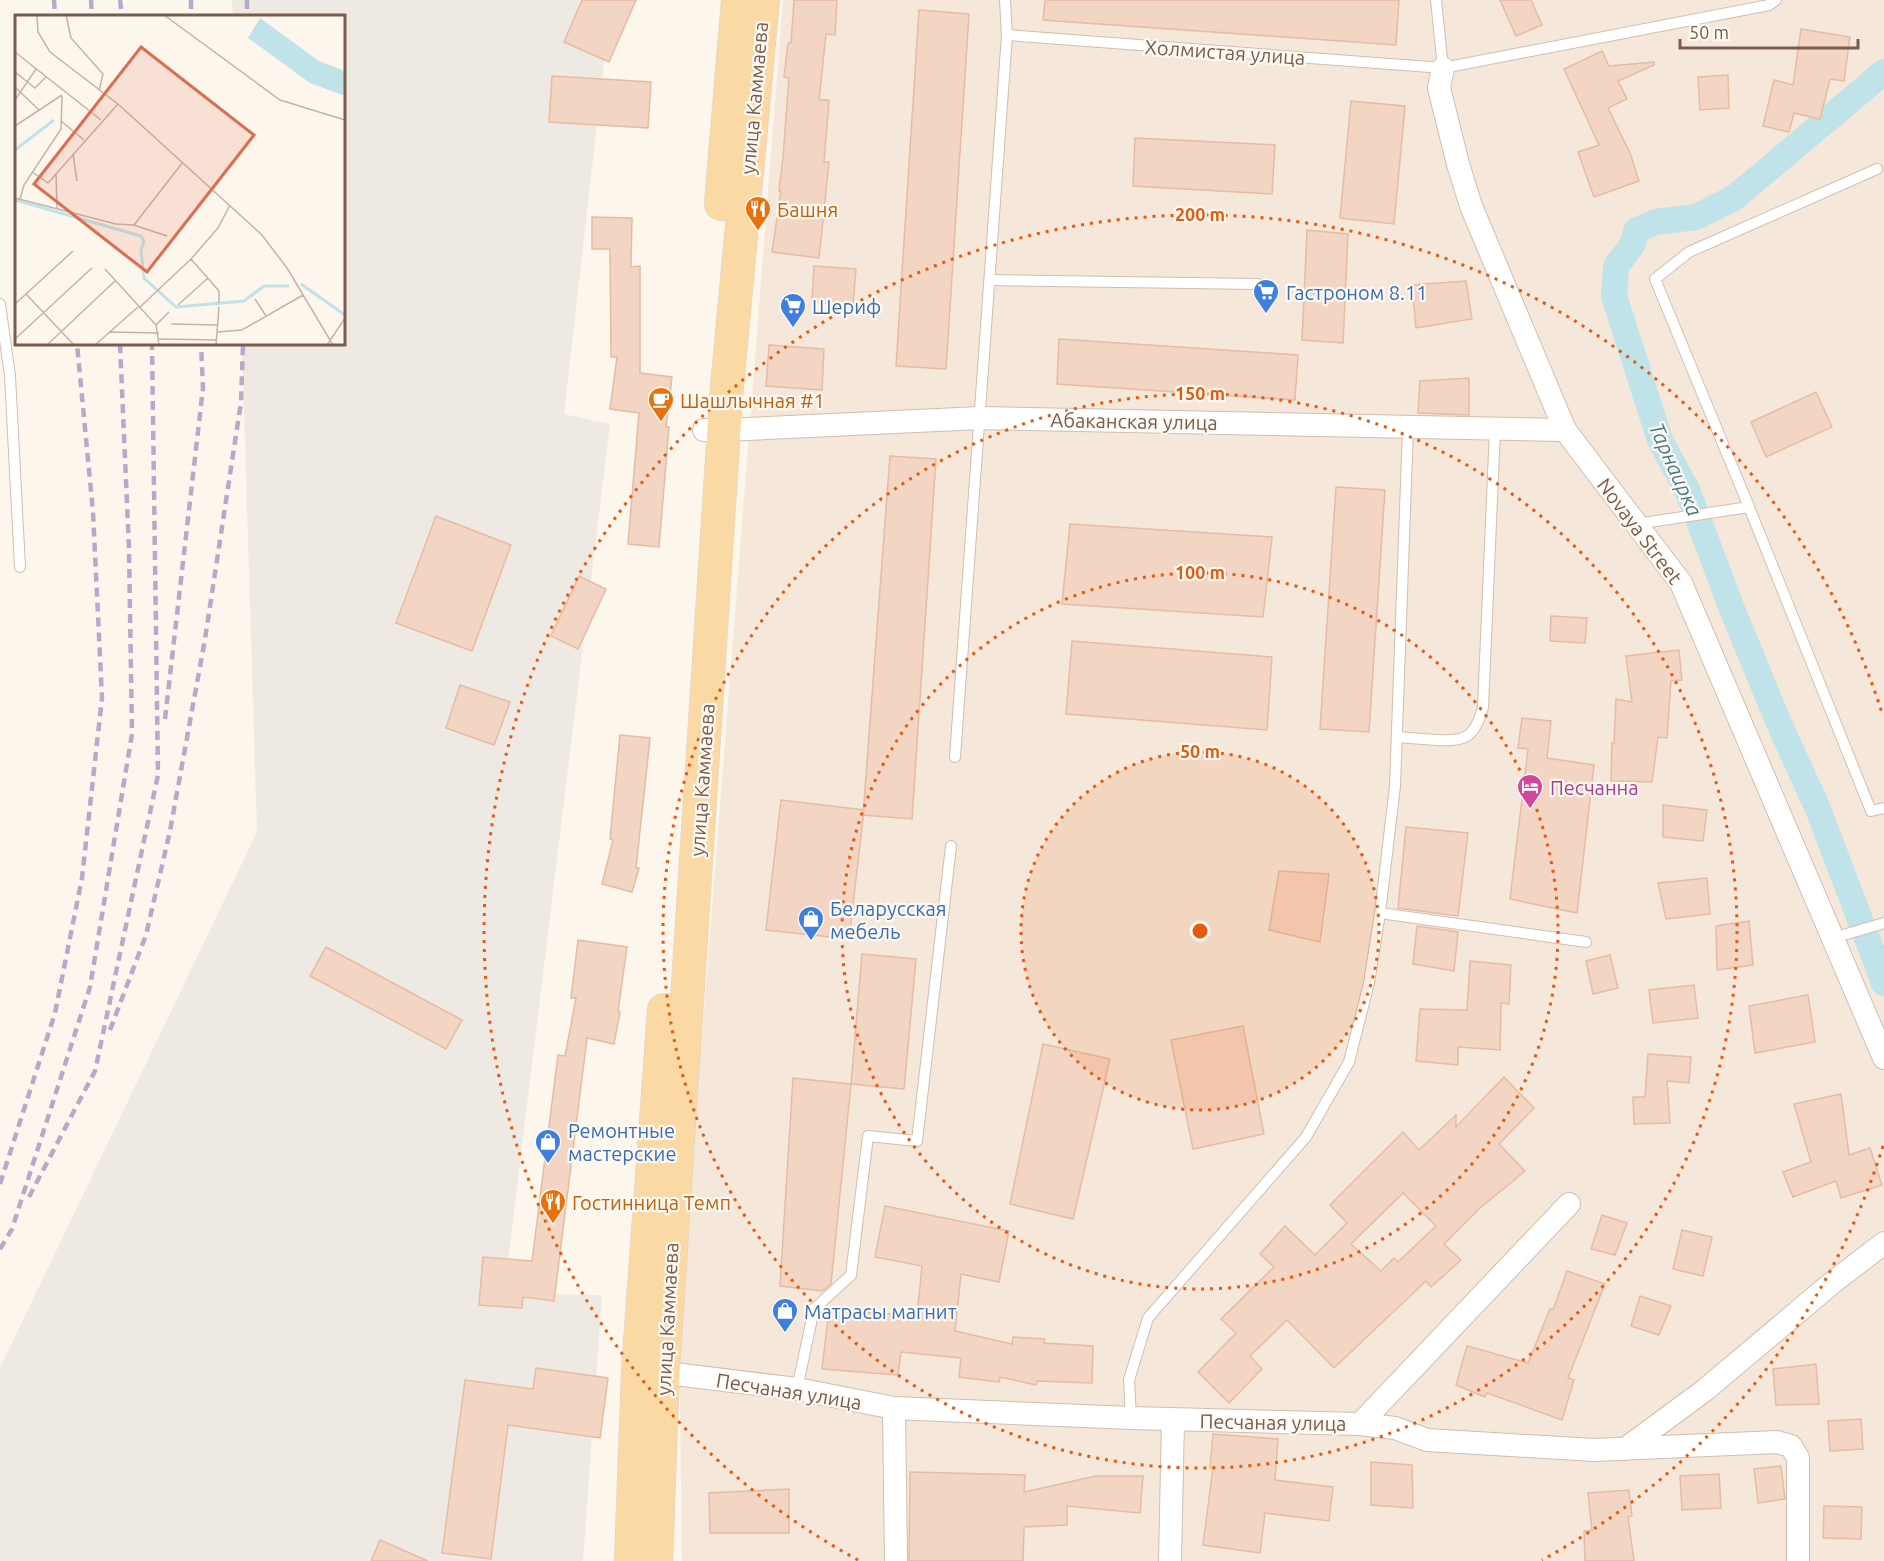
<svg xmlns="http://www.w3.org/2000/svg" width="1884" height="1561" font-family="Ubuntu,sans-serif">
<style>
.residential{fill:#f5e8da}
.industrial{fill:#efe9e4}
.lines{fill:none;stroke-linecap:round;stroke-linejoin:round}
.canal{stroke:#bfe3e8;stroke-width:26}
.building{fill:#f3d5c3;stroke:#e6bba3;stroke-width:1.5;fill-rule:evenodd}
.lane-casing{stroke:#d1beb0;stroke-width:12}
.street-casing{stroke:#d1beb0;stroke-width:24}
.primary-casing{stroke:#dad1cd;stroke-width:34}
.lane{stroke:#fff;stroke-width:10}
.street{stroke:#fff;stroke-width:22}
.primary{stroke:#fbd9a5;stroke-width:33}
.rail{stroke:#b9a8c9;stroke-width:4.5;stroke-dasharray:9 6;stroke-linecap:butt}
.ring{fill:none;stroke:#e8590c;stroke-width:3;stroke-dasharray:3 6}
.labels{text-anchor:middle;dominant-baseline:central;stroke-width:4.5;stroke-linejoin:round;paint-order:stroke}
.street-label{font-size:20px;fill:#7a5c4d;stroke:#fffaf3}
.food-label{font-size:20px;fill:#c56008;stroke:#fffaf3;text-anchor:start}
.shop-label{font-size:20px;fill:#366cbe;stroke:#fffaf3;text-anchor:start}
.hotel-label{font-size:20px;fill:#b23c85;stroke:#fffaf3;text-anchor:start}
.water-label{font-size:21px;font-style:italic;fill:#437c86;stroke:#fffaf3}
.inset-river{fill:none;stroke:#bfe3e8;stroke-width:3}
.inset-road{fill:none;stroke:#c5b3a7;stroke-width:1.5}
.view{fill:#dc6d51;fill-opacity:0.15;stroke:#dc6d51;stroke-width:3}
.inset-edge{fill:none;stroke:#7a5c4d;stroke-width:3}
.centre{fill:#e8590c;stroke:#fffaf3;stroke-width:3}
.ring-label{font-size:18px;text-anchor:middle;font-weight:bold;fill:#e8590c;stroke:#fffaf3;stroke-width:4.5;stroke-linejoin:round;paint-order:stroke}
</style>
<rect width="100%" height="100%" fill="#fdf6ec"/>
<polygon class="residential" points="783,0 1884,0 1884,1561 682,1561 679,1329"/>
<polygon class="industrial" points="232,0 611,0 564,414 610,424 504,1294 602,1295 583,1561 0,1561 0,1368 257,832 242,344 344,344 344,16 233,16"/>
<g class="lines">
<polyline class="canal" points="1884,72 1734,198 1696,217 1655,222 1636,231 1633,244 1616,266 1614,296 1660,440 1688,492 1732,609 1778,721 1818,809 1884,983"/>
</g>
<g class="building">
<polygon points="582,0 636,0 609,62 564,42"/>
<polygon points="794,0 837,0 835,35 826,34 819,100 829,100 824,162 829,162 819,258 772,252 781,191 779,191 783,157 789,78 784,77 788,43 791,43"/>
<polygon points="1045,0 1399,0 1396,45 1043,20"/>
<polygon points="1500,0 1531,0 1542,25 1516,36"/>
<polygon points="919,10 969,14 946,369 896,366"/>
<polygon points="1801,29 1850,37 1844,81 1830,79 1820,119 1794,113 1789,132 1763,126 1774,80 1793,85"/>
<polygon points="1602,51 1609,66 1654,62 1654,65 1618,81 1627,99 1608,108 1630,153 1639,181 1594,197 1578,152 1599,145 1564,69"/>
<polygon points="1728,75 1729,108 1700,110 1698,77"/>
<polygon points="552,76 651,82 648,128 549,122"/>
<polygon points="1351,101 1405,106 1394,224 1340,218"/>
<polygon points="1135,138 1275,145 1272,194 1133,186"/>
<polygon points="592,217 632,218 631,267 640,266 640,373 672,377 666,427 669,427 659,547 628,544 639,413 610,409 617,357 611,357 610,249 592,249"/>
<polygon points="1307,230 1348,234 1343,343 1302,340"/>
<polygon points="814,266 856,269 853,305 812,302"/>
<polygon points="1466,281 1472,319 1416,328 1412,285"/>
<polygon points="1059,339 1298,355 1295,400 1057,384"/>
<polygon points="769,345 824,349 822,390 766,386"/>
<polygon points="1469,378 1469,415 1418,413 1420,381"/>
<polygon points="1816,392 1832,427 1766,457 1751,422"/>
<polygon points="890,456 936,459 912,819 863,815"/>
<polygon points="1336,487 1385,490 1369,732 1320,729"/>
<polygon points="436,516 511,545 472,651 396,623"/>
<polygon points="1070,524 1272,537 1263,617 1062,604"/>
<polygon points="579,576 606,589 578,649 551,636"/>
<polygon points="1551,616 1587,618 1585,643 1550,641"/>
<polygon points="1072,641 1272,657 1267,730 1066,714"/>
<polygon points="1679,650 1682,680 1671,681 1667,738 1658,737 1652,782 1611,781 1612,743 1614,744 1616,699 1632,702 1626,656"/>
<polygon points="460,685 510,702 494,745 446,728"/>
<polygon points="1522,718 1551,721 1547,758 1594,765 1577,913 1510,899 1528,749 1518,748"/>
<polygon points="620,735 650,738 636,868 639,868 632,892 602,884 613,840 610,839"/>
<polygon points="781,800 864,810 849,939 766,930"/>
<polygon points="1663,805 1707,810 1703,841 1663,837"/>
<polygon points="1406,827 1468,833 1458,916 1398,908"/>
<polygon points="1279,871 1329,874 1320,942 1269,930"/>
<polygon points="1707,878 1710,914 1666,919 1658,883"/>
<polygon points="1749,921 1753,965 1717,970 1716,926"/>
<polygon points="1417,926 1458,932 1454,971 1413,964"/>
<polygon points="578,940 627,947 618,1011 620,1012 614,1044 587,1038 554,1301 523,1297 522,1308 479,1305 483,1257 532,1261 558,1055 565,1056 576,998 571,998"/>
<polygon points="326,947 462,1020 446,1049 310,976"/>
<polygon points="862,954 916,959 904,1089 851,1084"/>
<polygon points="1610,955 1618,988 1593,994 1586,961"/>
<polygon points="1470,961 1511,965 1509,1004 1501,1003 1500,1050 1458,1047 1458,1065 1416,1061 1420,1009 1467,1010"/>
<polygon points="1694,985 1698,1018 1653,1023 1649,990"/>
<polygon points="1808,995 1815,1042 1755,1053 1749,1006"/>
<polygon points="1243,1026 1264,1134 1193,1149 1171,1040"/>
<polygon points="1043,1044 1110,1059 1073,1219 1010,1204"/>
<polygon points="1648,1054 1691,1057 1689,1083 1667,1081 1670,1123 1634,1124 1633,1097 1645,1097"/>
<path d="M 1504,1077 L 1534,1108 L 1499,1144 L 1525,1171 L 1480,1208 L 1444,1244 L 1461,1260 L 1431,1287 L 1426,1281 L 1334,1368 L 1287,1320 L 1250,1356 L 1262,1369 L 1229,1403 L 1198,1372 L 1236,1333 L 1221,1319 L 1274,1267 L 1260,1254 L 1285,1226 L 1315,1255 L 1347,1223 L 1330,1205 L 1403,1132 L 1419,1150 L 1456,1115 L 1456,1127 ZM 1403,1193 L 1436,1226 L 1398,1262 L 1394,1258 L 1381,1271 L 1351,1244 Z"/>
<polygon points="793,1078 851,1084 831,1284 822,1291 780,1286"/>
<polygon points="1841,1094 1849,1155 1870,1148 1882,1185 1841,1198 1836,1181 1793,1197 1783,1172 1811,1162 1794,1104"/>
<polygon points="885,1206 1009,1231 999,1282 961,1274 955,1331 1012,1344 1013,1337 1045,1339 1044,1343 1093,1346 1092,1383 1037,1381 1036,1385 1000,1377 999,1382 959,1377 961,1358 901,1352 898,1375 822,1369 829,1309 917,1316 922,1266 875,1257"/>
<polygon points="1602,1215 1627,1223 1615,1255 1591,1249"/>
<polygon points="1682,1230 1712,1237 1703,1276 1673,1269"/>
<polygon points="1567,1271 1605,1284 1568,1378 1574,1380 1562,1420 1487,1393 1485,1397 1456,1385 1467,1346 1528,1363 1550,1309 1553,1310"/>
<polygon points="1640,1296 1671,1306 1659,1335 1631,1326"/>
<polygon points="1816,1364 1819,1404 1776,1405 1773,1369"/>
<polygon points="536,1368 608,1378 600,1438 508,1425 491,1559 442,1553 465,1380 533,1389"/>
<polygon points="1861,1419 1863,1449 1830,1451 1828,1421"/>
<polygon points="1213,1434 1278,1439 1275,1480 1333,1487 1329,1521 1265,1513 1260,1553 1203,1545 1213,1468 1210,1468"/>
<polygon points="1371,1462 1412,1465 1413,1508 1371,1505"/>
<polygon points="1781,1466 1785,1499 1758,1503 1754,1469"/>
<polygon points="910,1472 1025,1475 1024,1492 1096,1476 1143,1476 1140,1513 1067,1506 1067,1525 1024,1527 1023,1561 909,1561"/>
<polygon points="1719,1474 1721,1508 1682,1510 1680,1476"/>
<polygon points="789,1489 789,1533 710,1533 709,1493"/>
<polygon points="1629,1490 1632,1516 1628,1517 1634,1561 1585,1561 1584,1531 1592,1531 1588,1493"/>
<polygon points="1824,1506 1862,1507 1861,1539 1823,1538"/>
<polygon points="380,1540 428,1561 371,1561"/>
</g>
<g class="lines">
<defs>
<g id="lane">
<polyline points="1436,0 1443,68"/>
<polyline points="1007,35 1443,68 1769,5 1776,0"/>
<polyline points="990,280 1258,284"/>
<polyline points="0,304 10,376 20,567"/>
<polyline points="1749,507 1655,279 1689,252 1877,169"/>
<polyline points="1636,524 1749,507 1871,811 1884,808"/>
<path d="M 1397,737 C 1410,738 1423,739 1436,740 C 1466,742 1475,737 1483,707 L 1495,429"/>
<polyline points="955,757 1007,35 1005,0"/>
<polyline points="1380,913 1395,786 1408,427"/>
<polyline points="1833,938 1884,923"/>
<polyline points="797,1389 814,1309 851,1275 868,1136 917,1141 951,846"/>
<polyline points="1131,1418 1129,1380 1148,1318 1306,1137 1349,1062 1369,983 1380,913 1586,942"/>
</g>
<g id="street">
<polyline points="1443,68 1439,88 1458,164 1471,206 1565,430 1681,583 1884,1058"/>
<polyline points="704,430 725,430 980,418 1565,430"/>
<polyline points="650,1371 797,1389 894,1408 1131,1418 1360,1424 1395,1428 1427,1440 1594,1450 1777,1442 1791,1446 1798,1458 1798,1561"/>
<polyline points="894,1408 896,1561"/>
<polyline points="1360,1424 1569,1204"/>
<polyline points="1625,1449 1705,1390 1832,1283 1884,1243"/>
<polyline points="1170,1561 1173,1420"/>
</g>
<g id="primary">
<polyline points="721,204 738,0"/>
<polyline points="631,1561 638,1370 664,1010"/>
<polyline points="656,1561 663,1372 726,397 763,0"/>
</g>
</defs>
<use href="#lane" class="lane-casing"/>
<use href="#street" class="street-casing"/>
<use href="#primary" class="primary-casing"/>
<use href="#lane" class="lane"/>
<use href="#street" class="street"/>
<use href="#primary" class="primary"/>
<g class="rail">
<polyline points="54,0 55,16"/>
<polyline points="91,0 92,16"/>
<polyline points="120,0 122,16"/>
<polyline points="191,0 191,16"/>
<polyline points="247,0 247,16"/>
<polyline points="165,719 203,388 201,344"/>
<polyline points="110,1030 146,935 170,831 205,639 241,402 243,344"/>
<polyline points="0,1184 55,1013 82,878 102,698 93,512 77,344"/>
<polyline points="29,1197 95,1071 158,775 152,344"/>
<polyline points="0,1249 12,1229 90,987 132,734 129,549 120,344"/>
</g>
</g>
<circle cx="1200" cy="931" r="179" fill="#e8590c" fill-opacity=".12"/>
<g class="ring">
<circle cx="1200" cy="931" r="179"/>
<circle cx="1200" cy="931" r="358"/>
<circle cx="1200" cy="931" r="537"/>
<path d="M1883 1146A716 716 0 0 1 1542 1560M858 1560A716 716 0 1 1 1883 716"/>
</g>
<defs>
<symbol id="restaurant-pin" viewBox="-11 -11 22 30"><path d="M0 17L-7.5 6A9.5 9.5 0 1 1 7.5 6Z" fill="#e8710a" stroke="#fffaf3"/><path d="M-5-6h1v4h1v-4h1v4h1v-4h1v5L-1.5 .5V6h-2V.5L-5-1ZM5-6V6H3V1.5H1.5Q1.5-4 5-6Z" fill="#fff"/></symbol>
<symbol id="supermarket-pin" viewBox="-11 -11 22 30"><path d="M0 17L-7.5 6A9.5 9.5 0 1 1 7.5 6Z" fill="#3f7fe0" stroke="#fffaf3"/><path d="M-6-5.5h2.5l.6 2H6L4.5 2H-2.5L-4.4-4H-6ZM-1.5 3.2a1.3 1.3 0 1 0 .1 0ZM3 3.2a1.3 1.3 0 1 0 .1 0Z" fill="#fff"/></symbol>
<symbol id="cafe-pin" viewBox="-11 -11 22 30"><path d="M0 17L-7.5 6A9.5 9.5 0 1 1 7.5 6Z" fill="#e8710a" stroke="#fffaf3"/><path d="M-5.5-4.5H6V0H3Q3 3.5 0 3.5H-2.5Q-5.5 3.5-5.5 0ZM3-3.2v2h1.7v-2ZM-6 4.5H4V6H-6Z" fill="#fff"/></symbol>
<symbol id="hotel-pin" viewBox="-11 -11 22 30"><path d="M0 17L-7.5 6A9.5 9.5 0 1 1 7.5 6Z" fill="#d1479c" stroke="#fffaf3"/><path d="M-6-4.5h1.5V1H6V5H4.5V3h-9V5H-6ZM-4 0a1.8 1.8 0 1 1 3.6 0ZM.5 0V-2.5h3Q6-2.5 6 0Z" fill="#fff"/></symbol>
<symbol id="shop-pin" viewBox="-11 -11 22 30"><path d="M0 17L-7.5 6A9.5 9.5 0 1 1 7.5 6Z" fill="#3f7fe0" stroke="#fffaf3"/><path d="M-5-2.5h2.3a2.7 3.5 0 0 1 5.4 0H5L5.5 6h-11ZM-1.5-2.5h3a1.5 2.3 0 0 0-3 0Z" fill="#fff"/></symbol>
</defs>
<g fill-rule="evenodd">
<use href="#restaurant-pin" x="743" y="194" width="30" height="40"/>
<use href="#supermarket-pin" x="1251" y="277" width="30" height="40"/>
<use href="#supermarket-pin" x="778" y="291" width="30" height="40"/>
<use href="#cafe-pin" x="646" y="385" width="30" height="40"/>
<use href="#hotel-pin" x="1515" y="772" width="30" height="40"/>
<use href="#shop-pin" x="796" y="904" width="30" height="40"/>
<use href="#shop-pin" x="533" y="1127" width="30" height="40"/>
<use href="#restaurant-pin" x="538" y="1187" width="30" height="40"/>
<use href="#shop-pin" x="770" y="1296" width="30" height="40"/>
</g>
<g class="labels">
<g class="street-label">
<text transform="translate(1225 52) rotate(4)">Холмистая улица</text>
<text transform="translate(754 98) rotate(-85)">улица Каммаева</text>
<text transform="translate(1134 421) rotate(1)">Абаканская улица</text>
<text transform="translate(1640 531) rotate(53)">Novaya Street</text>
<text transform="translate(702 780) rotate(-86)">улица Каммаева</text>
<text transform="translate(667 1319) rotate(-87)">улица Каммаева</text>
<text transform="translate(789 1391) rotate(9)">Песчаная улица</text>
<text transform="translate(1273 1422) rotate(1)">Песчаная улица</text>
</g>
<g class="food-label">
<text x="777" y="209">Башня</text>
<text x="680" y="400">Шашлычная #1</text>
<text x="572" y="1202">Гостинница Темп</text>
</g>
<g class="shop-label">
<text x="1286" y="292">Гастроном 8.11</text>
<text x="812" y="306">Шериф</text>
<text x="830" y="908">Беларусская<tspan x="830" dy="23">мебель</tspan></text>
<text x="568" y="1130">Ремонтные<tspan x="568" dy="23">мастерские</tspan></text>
<text x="804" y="1311">Матрасы магнит</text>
</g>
<g class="hotel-label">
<text x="1550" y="787">Песчанна</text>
</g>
<g class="water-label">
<text transform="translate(1676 469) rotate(66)">Тарнаирка</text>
</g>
</g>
<g transform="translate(15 15)">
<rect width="330" height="330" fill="#fdf6ec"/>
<path d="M 245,3 L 304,46 L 330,56 L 330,81 L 295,68 L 233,23 Z" fill="#bfe3e8"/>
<path class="inset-river" d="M 0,135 L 39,105M 0,185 L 126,221 L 129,226 L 126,235 L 129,263 L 161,292 L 229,286 L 249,271 L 274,271M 286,269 L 330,300"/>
<path class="inset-road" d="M 22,0 L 23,17 L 35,37 L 103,89 L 247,220 L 272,253 L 318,330M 51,0 L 56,23 L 88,59 L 84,76M 149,0 L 265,85 L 330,105M 0,37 L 86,105M 0,57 L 20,73 L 31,62M 0,72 L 24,95M 0,85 L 21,54M 46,106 L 69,125M 0,111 L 47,80M 58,139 L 62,166M 17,157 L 33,168 L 103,89M 41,158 L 42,194M 0,183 L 101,209 L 119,210 L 152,221M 5,184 L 9,170 L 46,114 L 47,81M 119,210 L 168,147M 176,244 L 204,276 L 204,288M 90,254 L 141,310 L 144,330M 11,279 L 59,330M 240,284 L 251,301M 0,289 L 58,236M 163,290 L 193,263M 124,293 L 176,244 L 203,213 L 215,190M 156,309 L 203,310M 141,310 L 154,297M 94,317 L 144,318M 202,317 L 227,315 L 288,280M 0,324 L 77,253M 144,324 L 202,325M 32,330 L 100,266M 80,330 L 123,292M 201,330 L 204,292M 312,330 L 330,303"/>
<path class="view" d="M 126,32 L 239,120 L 132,257 L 19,169 Z"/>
<rect width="330" height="330" class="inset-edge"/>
</g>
<circle cx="1200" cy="931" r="9" class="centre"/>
<g class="ring-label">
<text x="1200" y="221">200 m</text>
<text x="1200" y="400">150 m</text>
<text x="1200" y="579">100 m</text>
<text x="1200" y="758">50 m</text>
</g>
<path d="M1680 39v9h178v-9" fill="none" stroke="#7a5c4d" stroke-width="3"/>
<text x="1689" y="39" font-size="18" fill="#7a5c4d" stroke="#fffaf3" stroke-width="4.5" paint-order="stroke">50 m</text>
</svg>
